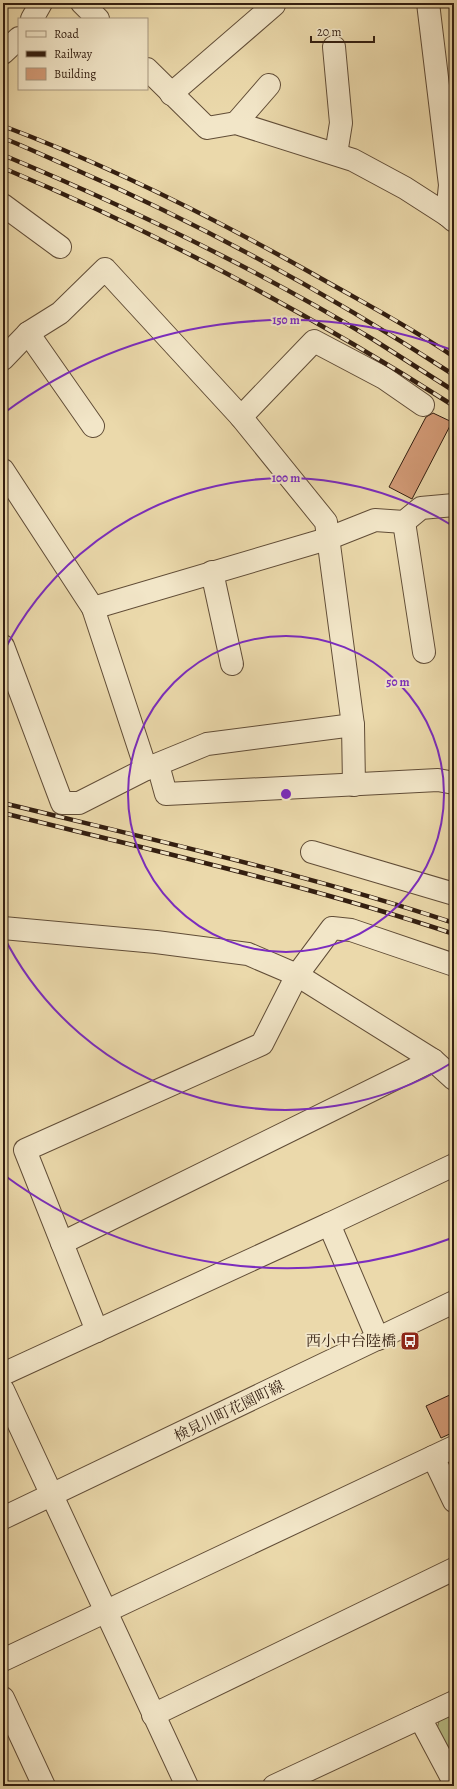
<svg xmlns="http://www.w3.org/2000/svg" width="457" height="1789" font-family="Alegreya,'Noto Serif JP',serif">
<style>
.green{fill:#b9bf88;stroke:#766e4c}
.building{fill:#d29a76;stroke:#331e10}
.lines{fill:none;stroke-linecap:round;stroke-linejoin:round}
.minor-casing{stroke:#614d37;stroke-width:24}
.minor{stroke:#f2e6c8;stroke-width:22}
.rail-casing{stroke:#331e10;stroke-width:4.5}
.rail{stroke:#f2e6c8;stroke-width:3;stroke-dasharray:9;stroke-linecap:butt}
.ring{fill:none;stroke:#7b2cbf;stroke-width:2}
.labels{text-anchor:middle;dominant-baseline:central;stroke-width:4;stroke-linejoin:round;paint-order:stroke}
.poi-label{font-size:15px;fill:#331e10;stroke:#f2e6c8;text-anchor:end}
.street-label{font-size:15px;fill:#331e10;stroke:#f2e6c8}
.centre{fill:#7b2cbf;stroke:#f2e6c8;stroke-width:2}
.ring-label{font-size:12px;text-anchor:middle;font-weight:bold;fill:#7b2cbf;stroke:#f2e6c8;stroke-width:4;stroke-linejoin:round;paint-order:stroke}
</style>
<rect width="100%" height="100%" fill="#ebd9ab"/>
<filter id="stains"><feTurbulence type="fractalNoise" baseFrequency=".005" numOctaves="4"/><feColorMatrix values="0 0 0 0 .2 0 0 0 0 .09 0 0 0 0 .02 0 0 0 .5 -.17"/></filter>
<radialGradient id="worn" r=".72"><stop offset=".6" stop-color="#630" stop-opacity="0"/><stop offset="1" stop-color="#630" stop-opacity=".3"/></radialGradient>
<polygon class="green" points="454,1714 454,1766 436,1733 439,1721"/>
<g class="building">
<polygon points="433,413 452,422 412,499 389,487 426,417"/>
<polygon points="454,1393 454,1432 441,1438 426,1406"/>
</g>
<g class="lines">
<defs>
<g id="minor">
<polyline points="82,3 98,19"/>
<polyline points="428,3 450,185 447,215"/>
<polyline points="32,19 41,3"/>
<polyline points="334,47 341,123 336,154"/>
<polyline points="3,53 19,38"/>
<polyline points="147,69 207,128 236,123 353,160 405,188 447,215 454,221"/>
<polyline points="171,94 274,5"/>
<polyline points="236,123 269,85"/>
<polyline points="3,205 60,247"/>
<polyline points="28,333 93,426"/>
<polyline points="3,359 28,333 60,313 105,269 241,417 326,522 353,725 354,785"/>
<polyline points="241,417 314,341 384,378 423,405"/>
<polyline points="3,470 93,608 146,769"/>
<polyline points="404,522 424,652"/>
<polyline points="212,572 232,664"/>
<polyline points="93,608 327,539 375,520 404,522 421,508 454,505"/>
<polyline points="3,646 62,803 79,803 146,769 207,744 353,725"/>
<polyline points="158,765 166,794 438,780 454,783"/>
<polyline points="312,852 454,894"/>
<polyline points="3,928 156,942 248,954 297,975 433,1060 454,1079"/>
<polyline points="62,1243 433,1060"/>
<polyline points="97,1331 25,1150 262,1044 297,975 332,928 351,930 454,965"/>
<polyline points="378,1339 329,1224 454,1165"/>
<polyline points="3,1374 329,1224"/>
<polyline points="3,1390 187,1786"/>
<polyline points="433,1457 454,1501"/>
<polyline points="3,1518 454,1302"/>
<polyline points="3,1660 454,1447"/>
<polyline points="3,1698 44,1786"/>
<polyline points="153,1715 454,1569"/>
<polyline points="420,1718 454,1782"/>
<polyline points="274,1786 454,1702"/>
</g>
</defs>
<use href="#minor" class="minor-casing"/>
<use href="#minor" class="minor"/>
<defs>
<g id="rail">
<path d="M 3,126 C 113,167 220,221 322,279 C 366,304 412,328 454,357"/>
<path d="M 3,138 C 26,147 49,158 72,168 C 205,226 332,296 454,375"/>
<path d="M 3,155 C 130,208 257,269 374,340 C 401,357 427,374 454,391"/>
<path d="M 3,168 C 161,234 310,314 454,406"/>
<path d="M 3,803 C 154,840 306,874 454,923"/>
<path d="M 3,813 C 154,851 307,885 454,934"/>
</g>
</defs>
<use href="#rail" class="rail-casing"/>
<use href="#rail" class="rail"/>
</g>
<g class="ring">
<circle cx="286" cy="794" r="158"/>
<path d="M453 1062A316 316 0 0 1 3 935M3 653A316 316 0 0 1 453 526"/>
<path d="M452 1238A474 474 0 0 1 4 1175M4 413A474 474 0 0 1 452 350"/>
</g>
<defs>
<symbol id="bus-square" viewBox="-11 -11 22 22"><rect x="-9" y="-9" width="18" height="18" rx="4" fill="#8f2418" stroke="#f2e6c8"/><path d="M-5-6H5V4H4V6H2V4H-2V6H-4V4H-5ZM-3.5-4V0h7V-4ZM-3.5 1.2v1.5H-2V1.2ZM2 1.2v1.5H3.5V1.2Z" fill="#fff"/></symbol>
</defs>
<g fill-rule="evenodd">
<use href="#bus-square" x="399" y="1330" width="22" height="22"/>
</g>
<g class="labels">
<g class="poi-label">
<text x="396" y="1341">西小中台陸橋</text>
</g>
<g class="street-label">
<text transform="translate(229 1411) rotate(-26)">検見川町花園町線</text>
</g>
</g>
<circle cx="286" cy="794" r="6" class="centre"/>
<g class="ring-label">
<text x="286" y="324">150 m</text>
<text x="286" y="482">100 m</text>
<text x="398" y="686">50 m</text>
</g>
<rect width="457" height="1789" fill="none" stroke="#ebd9ab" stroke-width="16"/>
<rect x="4" y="4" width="449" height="1781" fill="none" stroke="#331e10" stroke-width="2"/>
<rect x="8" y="8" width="441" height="1773" fill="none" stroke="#331e10"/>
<rect x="18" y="18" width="130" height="72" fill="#f2e6c8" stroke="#a6967e"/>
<rect x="26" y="31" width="20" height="6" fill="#f2e6c8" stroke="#a6967e"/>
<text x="54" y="38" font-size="12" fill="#331e10">Road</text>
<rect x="26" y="51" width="20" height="6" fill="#331e10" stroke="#a6967e"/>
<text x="54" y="58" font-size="12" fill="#331e10">Railway</text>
<rect x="26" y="68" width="20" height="12" fill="#d29a76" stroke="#a6967e"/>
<text x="54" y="78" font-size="12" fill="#331e10">Building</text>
<path d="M311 36v6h63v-6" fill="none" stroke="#331e10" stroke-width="2"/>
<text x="317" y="36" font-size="12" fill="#331e10" stroke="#f2e6c8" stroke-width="3" paint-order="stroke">20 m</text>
<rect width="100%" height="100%" filter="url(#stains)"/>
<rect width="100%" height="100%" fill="url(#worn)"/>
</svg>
